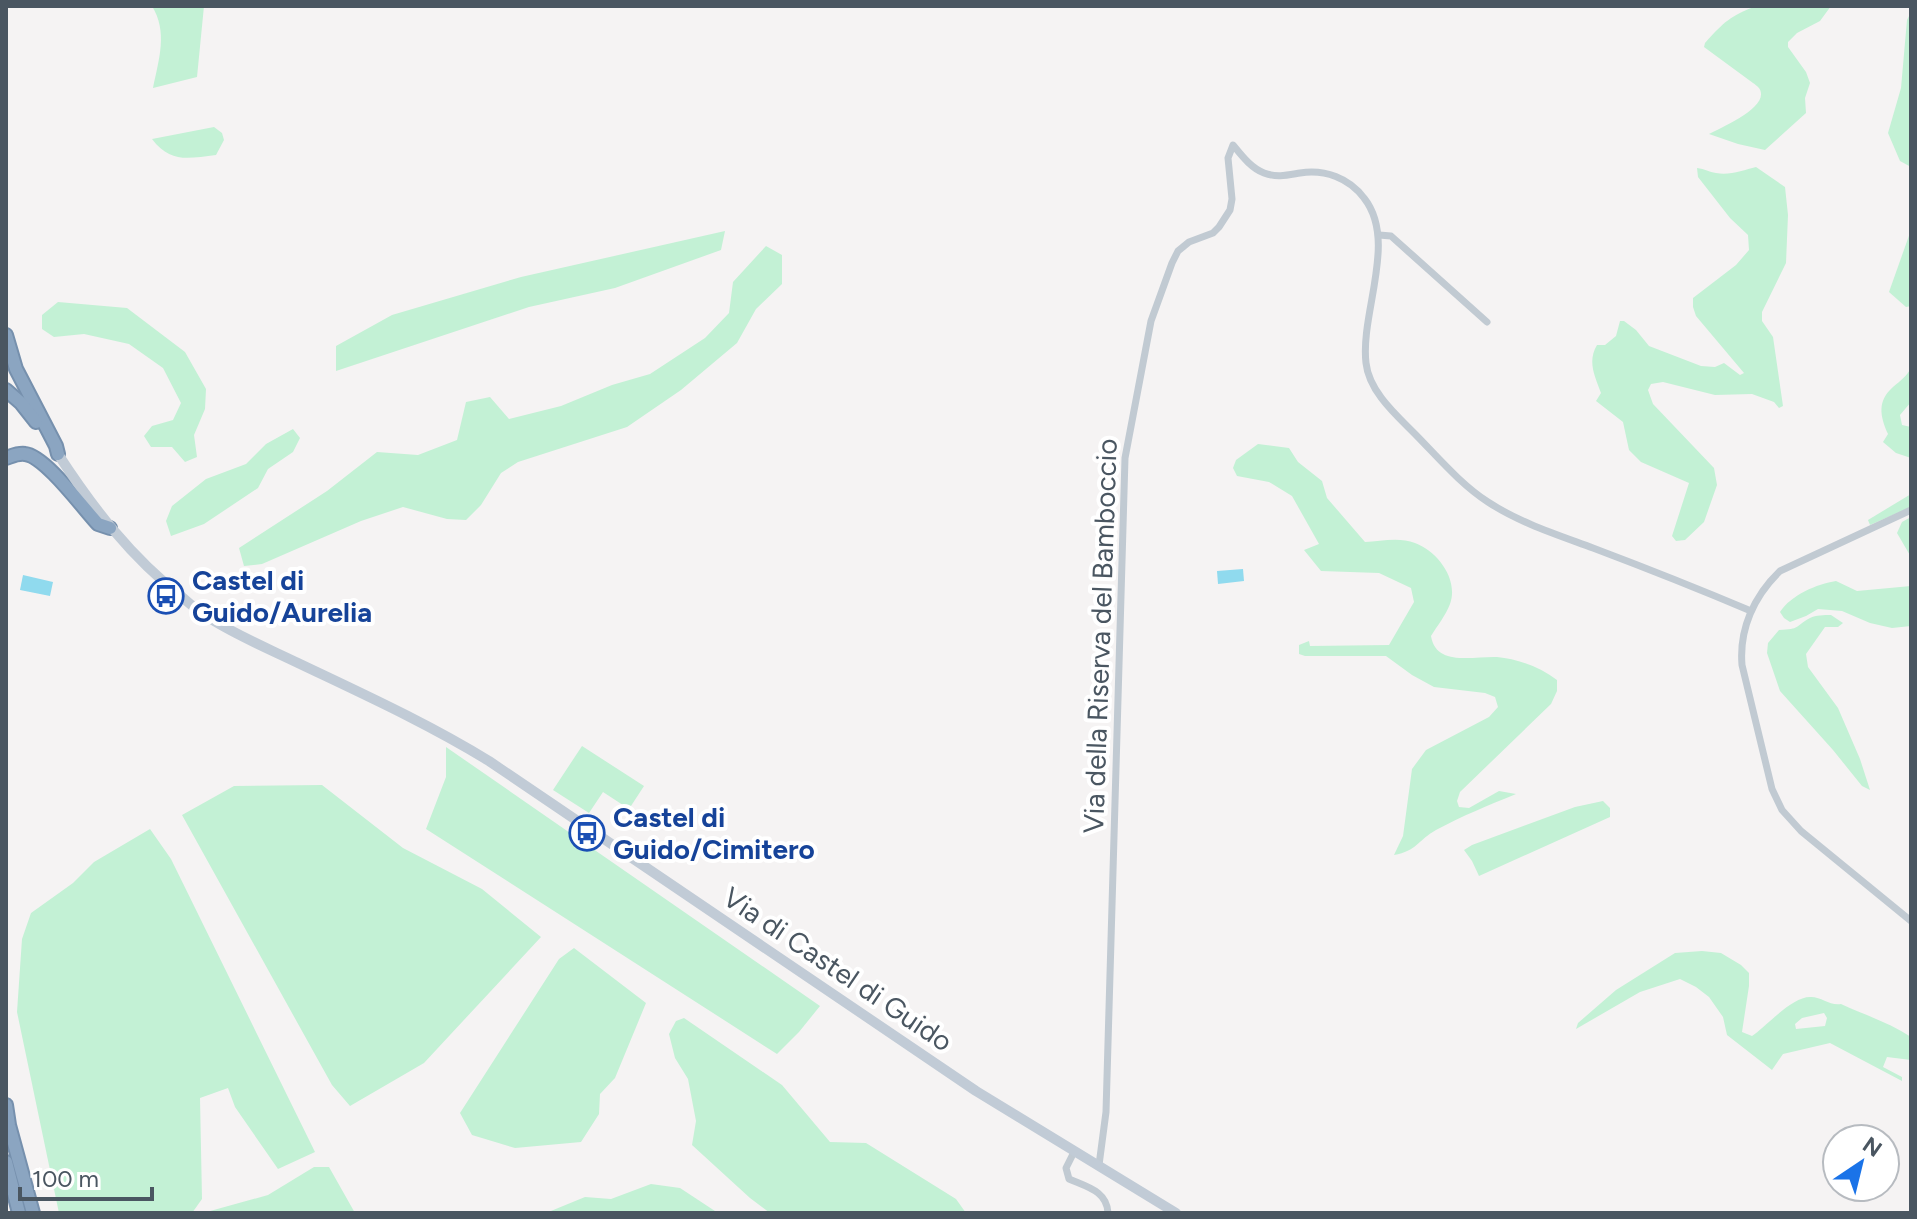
<svg xmlns="http://www.w3.org/2000/svg" width="1917" height="1219" font-family="Figtree,sans-serif">
<style>
.green{fill:#c3f1d5;fill-rule:evenodd}
.water{fill:#90daee}
.lines{fill:none;stroke-linecap:round;stroke-linejoin:round}
.highway-casing{stroke:#7690ad;stroke-width:16}
.street{stroke:#c1cad2;stroke-width:7}
.secondary{stroke:#c1cbd6;stroke-width:10}
.highway{stroke:#8ba5c1;stroke-width:12}
.labels{text-anchor:middle;dominant-baseline:central;stroke-width:8;stroke-linejoin:round;paint-order:stroke}
.transit-label{font-size:28px;font-weight:bold;fill:#164399;stroke:#fff;text-anchor:start}
.street-label{font-size:28px;fill:#4a5661;stroke:#fff}
</style>
<rect width="100%" height="100%" fill="#f5f3f3"/>
<g class="green">
<path d="M 152,6 L 204,6 L 197,77 L 153,88 C 159,59 168,32 152,6 Z"/>
<path d="M 1756,6 L 1831,6 L 1820,21 L 1797,33 L 1788,42 L 1788,47 L 1806,72 L 1810,83 L 1805,98 L 1806,113 L 1765,150 L 1738,144 L 1709,134 C 1721,128 1762,110 1761,94 C 1761,88 1757,86 1753,83 L 1704,47 L 1705,43 C 1725,21 1729,17 1756,6 Z"/>
<polygon points="1911,12 1911,167 1900,161 1888,133 1901,88 1907,20"/>
<path d="M 214,127 L 222,133 L 224,140 L 216,155 C 189,158 171,164 152,139 Z"/>
<path d="M 1756,167 L 1785,187 L 1788,215 L 1786,263 L 1762,312 L 1762,321 L 1773,337 L 1783,406 L 1779,408 L 1774,402 L 1752,394 L 1715,395 L 1663,382 L 1651,384 L 1648,390 L 1653,404 L 1714,468 L 1717,485 L 1704,522 L 1685,540 L 1676,541 L 1672,536 L 1689,483 L 1641,462 L 1629,450 L 1623,422 L 1596,401 L 1601,393 C 1595,376 1587,362 1597,345 L 1605,345 L 1616,336 L 1620,321 L 1624,321 L 1636,330 L 1649,346 L 1701,366 L 1715,367 L 1724,363 L 1740,375 L 1744,373 L 1696,316 L 1693,307 L 1693,298 L 1736,265 L 1749,250 L 1748,235 L 1730,218 L 1698,177 L 1697,168 C 1705,169 1709,172 1716,173 C 1729,176 1744,170 1756,167 Z"/>
<polygon points="1911,230 1911,306 1906,307 1889,292"/>
<polygon points="725,231 721,250 615,288 529,307 336,371 336,346 392,315 521,277"/>
<polygon points="766,246 782,255 782,284 756,309 737,343 681,390 627,427 518,462 501,473 481,505 466,520 447,519 403,507 361,521 262,564 244,566 239,548 327,491 377,452 418,455 457,440 466,402 490,397 509,419 561,406 612,385 650,374 705,338 729,313 733,282"/>
<polygon points="58,302 127,308 185,352 206,389 205,409 194,435 197,457 185,462 172,447 151,447 144,436 152,426 173,420 181,403 163,368 129,344 84,334 54,337 42,329 42,315"/>
<path d="M 1911,368 L 1911,402 L 1900,415 L 1902,425 L 1911,427 L 1911,458 L 1896,453 L 1883,442 L 1888,434 C 1880,416 1877,401 1893,387 C 1900,381 1907,376 1911,368 Z"/>
<polygon points="293,429 300,438 293,452 268,469 258,488 204,524 171,536 166,521 172,506 206,479 246,464 266,444"/>
<path d="M 1258,444 L 1289,448 L 1298,462 L 1322,481 L 1327,498 L 1365,542 C 1381,541 1400,537 1415,543 C 1437,551 1459,579 1450,604 C 1446,615 1437,626 1431,636 C 1436,667 1474,656 1497,657 C 1518,659 1540,667 1557,680 L 1557,691 L 1551,704 L 1460,792 L 1457,801 L 1459,807 L 1469,808 L 1499,791 L 1516,794 C 1489,805 1462,816 1436,830 C 1418,840 1417,851 1394,855 L 1403,836 L 1412,769 L 1426,750 L 1489,717 L 1498,707 L 1495,697 L 1485,693 L 1434,687 L 1412,675 L 1386,656 L 1305,656 L 1299,654 L 1299,645 L 1309,641 L 1310,646 L 1389,645 L 1414,602 L 1411,588 L 1379,573 L 1321,571 L 1304,550 L 1319,544 L 1292,496 L 1269,482 L 1237,476 L 1233,468 L 1236,460 Z"/>
<polygon points="1911,494 1911,507 1870,525 1868,520"/>
<polygon points="1911,517 1911,557 1897,533 1902,522"/>
<path d="M 1836,581 L 1857,591 L 1911,586 L 1911,626 L 1892,628 L 1870,623 L 1842,611 L 1818,609 L 1806,616 L 1790,622 L 1784,618 L 1780,612 C 1791,595 1817,584 1836,581 Z"/>
<path d="M 1831,615 L 1843,623 L 1838,627 L 1825,627 L 1806,654 L 1808,667 L 1838,708 L 1860,759 L 1870,790 L 1862,786 L 1833,750 L 1780,691 L 1767,653 L 1768,643 L 1779,630 C 1801,629 1794,627 1810,618 C 1816,615 1824,615 1831,615 Z"/>
<polygon points="582,746 644,786 629,809 603,792 589,813 553,790"/>
<polygon points="446,747 820,1006 799,1032 777,1054 426,829 446,777"/>
<polygon points="322,785 403,848 482,889 541,937 424,1063 350,1106 332,1085 182,815 234,786"/>
<polygon points="1603,801 1610,808 1610,817 1479,876 1472,861 1464,850 1472,845 1575,807"/>
<polygon points="150,829 171,859 315,1152 278,1169 235,1107 228,1088 200,1098 202,1199 192,1213 59,1213 17,1012 22,939 31,913 73,883 94,862"/>
<polygon points="574,948 646,1003 615,1078 600,1094 599,1114 581,1142 515,1148 472,1135 460,1113 559,959"/>
<path d="M 1702,951 L 1721,953 L 1741,965 L 1749,973 L 1749,986 L 1742,1032 L 1752,1036 C 1767,1026 1792,996 1811,997 C 1822,997 1830,1006 1841,1004 C 1865,1015 1890,1023 1911,1037 L 1911,1060 L 1887,1057 L 1883,1067 L 1902,1077 L 1902,1081 L 1830,1043 L 1783,1054 L 1772,1070 L 1727,1035 L 1723,1017 L 1709,997 L 1696,987 L 1680,979 L 1640,992 L 1576,1029 L 1578,1023 L 1616,990 L 1675,953 ZM 1824,1013 L 1827,1018 L 1825,1026 L 1796,1029 L 1795,1024 L 1802,1018 Z"/>
<polygon points="684,1018 782,1085 830,1142 866,1143 956,1199 966,1213 770,1213 750,1198 692,1145 696,1121 688,1079 675,1058 669,1034 676,1021"/>
<polygon points="314,1167 329,1167 355,1213 203,1213 268,1195"/>
<polygon points="651,1184 680,1188 718,1213 546,1213 585,1197 611,1199"/>
</g>
<g class="water">
<polygon points="1243,569 1244,581 1218,584 1217,571"/>
<polygon points="23,575 53,582 50,596 20,590"/>
</g>
<g class="lines">
<defs>
<g id="highway">
<polyline points="6,335 16,369 56,446 58,454"/>
<polyline points="6,390 21,403 36,422"/>
<path d="M 6,458 C 12,456 18,453 25,454 C 45,456 83,508 98,524 L 110,528"/>
<polyline points="6,1105 9,1125 33,1213"/>
<polyline points="6,1162 19,1213"/>
</g>
</defs>
<use href="#highway" class="highway-casing"/>
<g class="street">
<polyline points="1379,235 1391,236 1487,322"/>
<path d="M 1911,510 L 1780,571 C 1754,596 1739,629 1742,665 L 1772,789 L 1782,810 L 1801,831 L 1911,921"/>
<path d="M 1074,1152 L 1066,1168 L 1069,1179 C 1087,1187 1107,1191 1108,1213"/>
<path d="M 1099,1165 L 1106,1112 L 1125,458 L 1151,321 L 1172,263 L 1178,251 L 1189,242 L 1213,233 L 1219,227 L 1230,210 L 1232,199 L 1228,158 L 1233,145 C 1242,156 1251,168 1264,173 C 1277,178 1288,175 1300,173 C 1325,169 1349,178 1364,198 C 1398,241 1360,313 1366,363 C 1369,391 1395,414 1413,432 C 1437,456 1460,484 1488,502 C 1520,523 1558,535 1593,548 C 1646,568 1699,589 1751,611"/>
</g>
<path class="secondary" d="M 58,454 C 93,508 131,557 182,597 C 191,605 200,613 211,619 C 238,636 269,649 298,663 C 363,694 427,723 489,761 L 976,1091 L 1176,1213"/>
<use href="#highway" class="highway"/>
</g>
<defs>
<symbol id="bus-ring" viewBox="-11 -11 22 22"><circle r="9.5" fill="#fff" stroke="#1a4fb4" stroke-width="1.5"/><path d="M-5-6H5V4H4V6H2V4H-2V6H-4V4H-5ZM-3.5-4V0h7V-4ZM-3.5 1.2v1.5H-2V1.2ZM2 1.2v1.5H3.5V1.2Z" fill="#1a4fb4"/></symbol>
</defs>
<g fill-rule="evenodd">
<use href="#bus-ring" x="146" y="576" width="40" height="40"/>
<use href="#bus-ring" x="567" y="813" width="40" height="40"/>
</g>
<g class="labels">
<g class="transit-label">
<text x="192" y="580">Castel di<tspan x="192" dy="32">Guido/Aurelia</tspan></text>
<text x="613" y="817">Castel di<tspan x="613" dy="32">Guido/Cimitero</tspan></text>
</g>
<g class="street-label">
<text transform="translate(1100 636) rotate(-88)">Via della Riserva del Bamboccio</text>
<text transform="translate(838 969) rotate(34)">Via di Castel di Guido</text>
</g>
</g>
<rect width="1917" height="1219" fill="none" stroke="#4a5661" stroke-width="16"/>
<g transform="translate(1861 1163) rotate(35)"><circle r="38" fill="#ffffff" stroke="#b7bbc0" stroke-width="2"/>
<path d="M0-6L14 30L0 20L-14 30Z" fill="#1a73e8"/>
<text y="-12" font-size="22" font-weight="bold" text-anchor="middle" fill="#4a5661">N</text>
</g>
<path d="M20 1187v12h132v-12" fill="none" stroke="#4a5661" stroke-width="4"/>
<text x="32" y="1187" font-size="24" fill="#4a5661" stroke="#ffffff" stroke-width="6" paint-order="stroke">100 m</text>
</svg>
